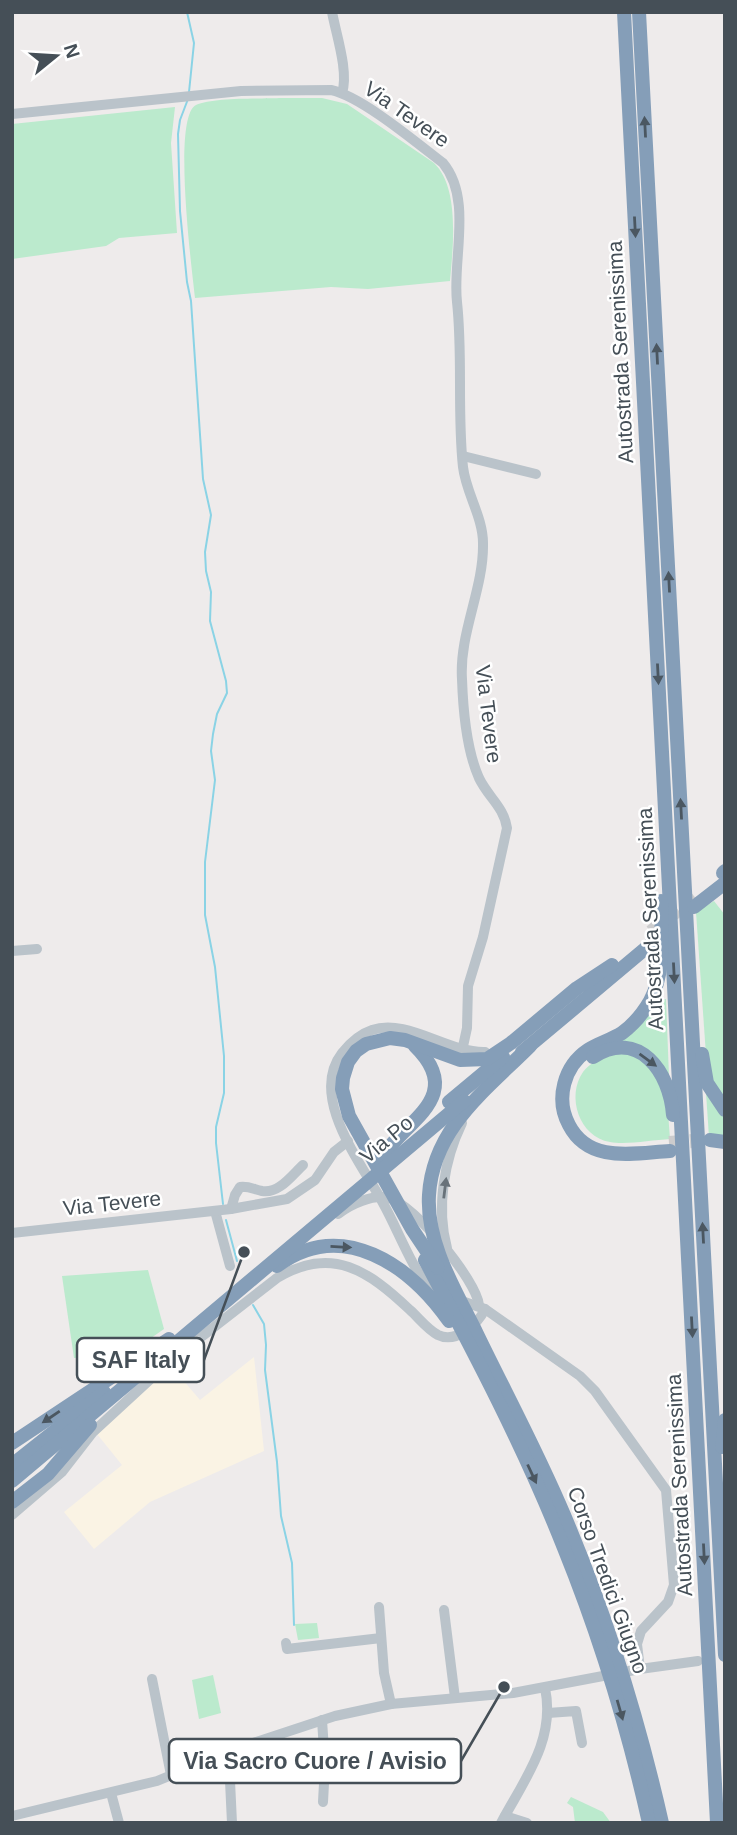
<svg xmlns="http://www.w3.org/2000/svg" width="737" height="1835" font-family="Helvetica,sans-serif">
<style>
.commercial{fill:#faf3e4}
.green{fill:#bbeacd}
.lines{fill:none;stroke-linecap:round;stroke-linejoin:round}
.stream{stroke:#8ad3e5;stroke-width:2}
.highway-tunnel{stroke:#cccccd;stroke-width:14;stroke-dasharray:14 7;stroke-linecap:butt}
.minor{stroke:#bac3ca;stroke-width:10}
.highway{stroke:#859eb8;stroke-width:14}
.oneway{fill:#4b5761}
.oneway2{fill:#68727a}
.labels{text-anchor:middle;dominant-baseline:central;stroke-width:5;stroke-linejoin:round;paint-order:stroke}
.street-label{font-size:21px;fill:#454f57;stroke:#fff}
.leader{fill:none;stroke:#454f57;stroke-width:2.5}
.callout-dot{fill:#454f57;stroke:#fff;stroke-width:2.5}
.callout{fill:#fff;stroke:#454f57;stroke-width:2.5}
.callout-label{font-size:23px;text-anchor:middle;font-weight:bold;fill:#454f57}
</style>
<rect width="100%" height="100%" fill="#eeebeb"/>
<polygon class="commercial" points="254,1357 264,1451 150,1502 94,1549 64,1512 122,1465 97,1434 171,1366 200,1400"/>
<g class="green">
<path d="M 282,98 L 322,98 L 347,104 L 434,163 C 460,188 453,247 450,281 L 368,289 L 331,287 L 195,298 C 192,270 172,117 196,105 C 213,97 261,99 282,98 Z"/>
<polygon points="175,107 171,143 177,233 119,238 106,246 12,259 12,124"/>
<polygon points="714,901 725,915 725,1104 712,1083 706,1055 696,912"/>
<polygon points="666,999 669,1076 620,1044 620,1039 656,1000"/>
<path d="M 610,1054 L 632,1054 L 650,1064 L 667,1099 L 670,1139 C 652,1140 626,1145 610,1142 C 579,1137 566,1096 583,1072 C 590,1063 600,1058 610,1054 Z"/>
<polygon points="706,1093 725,1116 725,1137 709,1137"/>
<polygon points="148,1270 164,1329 128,1354 74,1358 62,1276"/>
<polygon points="317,1623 319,1638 298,1640 295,1624"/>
<polygon points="213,1675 221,1713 199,1719 192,1680"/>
<polygon points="571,1797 603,1812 611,1823 575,1823 573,1807 567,1803"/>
</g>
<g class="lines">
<g class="stream">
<polyline points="187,12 194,43 189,92"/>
<polyline points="188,99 180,120 178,134 180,211 187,282 191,301 203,479 211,515 205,552 206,571 211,592 210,621 226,681 227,693 217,714 213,734 211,751 215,780 205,862 205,915 215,967 224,1056 224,1093 216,1127 216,1143 223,1204"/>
<polyline points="226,1220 237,1261"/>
<polyline points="253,1305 264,1324 266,1345 265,1370 277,1462 281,1516 292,1563 294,1625"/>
</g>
<g class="highway-tunnel">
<polyline points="651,932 695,896"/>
<polyline points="669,1143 694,1141"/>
</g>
<g class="minor">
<path d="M 332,12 C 336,34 349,72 342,93"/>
<path d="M 12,114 L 241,91 L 331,90 C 361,96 417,143 443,163 C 473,199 452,260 457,302 C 463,357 457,412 463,467 C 466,493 483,517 483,543 C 484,589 459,633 462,679 C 463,709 467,751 479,778 C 488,797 504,807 507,828 L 483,937 L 468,986 L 467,1028 L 462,1051"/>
<polyline points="463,456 536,474"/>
<polyline points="12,951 37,949"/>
<path d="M 231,1209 L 235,1195 L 240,1187 C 249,1186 253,1189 262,1191 C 279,1194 292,1175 303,1165"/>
<polyline points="215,1211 230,1266"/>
<path d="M 338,1214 C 351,1204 373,1194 389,1198 C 415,1205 476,1280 479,1305"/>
<polyline points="12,1233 231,1209 287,1199 315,1180 334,1152 348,1141"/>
<path d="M 447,1248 C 436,1208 444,1160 462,1123"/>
<path d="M 432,1292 C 411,1267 399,1232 383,1203 C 362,1164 308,1097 342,1053 C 350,1043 360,1034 372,1030 C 407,1018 448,1053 485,1052"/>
<polyline points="456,1299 485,1309 580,1376 595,1391 666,1490 674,1585 668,1602 641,1631 637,1644 640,1669"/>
<path d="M 12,1515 L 62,1472 L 93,1432 L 169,1362 L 277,1278 C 332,1245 369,1271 410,1310 C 419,1318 427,1329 438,1335 C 456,1344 478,1324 485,1309"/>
<polyline points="379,1607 384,1673 391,1704"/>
<polyline points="444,1610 455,1698"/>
<polyline points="286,1643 287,1649 381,1638"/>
<polyline points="152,1679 171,1775"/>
<polyline points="548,1713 576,1711 582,1743"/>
<polyline points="322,1720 325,1765 323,1802"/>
<polyline points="222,1753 230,1781 232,1823"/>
<polyline points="111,1793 119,1823"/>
<polyline points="12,1816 157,1781 232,1750 335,1716 391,1704 513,1693 640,1669 698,1661"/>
<polyline points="505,1816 527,1823"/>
<path d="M 501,1823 C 524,1780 556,1740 545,1688"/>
</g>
<g class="highway">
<polyline points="624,12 717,1823"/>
<polyline points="639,12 725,1655"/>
<polyline points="723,873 725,871"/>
<path d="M 661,901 C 661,934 666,971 650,1001 C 643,1013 633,1025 622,1033 C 611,1040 599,1043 588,1050 C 564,1066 555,1099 569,1125 C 589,1164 634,1153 670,1151"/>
<polyline points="694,907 725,883"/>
<path d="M 530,1046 C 486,1090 433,1128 429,1195 C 426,1244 456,1291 477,1334 C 506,1394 538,1453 564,1515 C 606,1614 638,1717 662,1823"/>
<polyline points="522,1052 652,943"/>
<polyline points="702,1054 707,1083 725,1110"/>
<path d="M 593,1057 C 639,1028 670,1072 673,1115"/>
<polyline points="449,1102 503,1057"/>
<polyline points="710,1140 725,1142"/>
<path d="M 381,1160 C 399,1123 469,1099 415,1046"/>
<path d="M 425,1260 C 475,1354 525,1449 564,1548 C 600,1637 628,1729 649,1823"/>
<path d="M 277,1266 C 343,1217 410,1266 449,1321"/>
<polyline points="438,1268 412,1229 349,1116 342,1089 343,1078 348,1062 356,1051 366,1044 390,1038 405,1040 460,1060 487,1059 511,1043 577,988 612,965"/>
<polyline points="12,1443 169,1339"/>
<polyline points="722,1447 725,1420"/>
<polyline points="12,1465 104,1392"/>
<polyline points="12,1481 464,1101"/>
<polyline points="12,1502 48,1474 90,1425"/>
</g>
</g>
<defs><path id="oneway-solid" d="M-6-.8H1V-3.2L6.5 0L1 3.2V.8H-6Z" transform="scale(1.75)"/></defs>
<g class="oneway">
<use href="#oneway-solid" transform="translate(645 127) rotate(-93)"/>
<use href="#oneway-solid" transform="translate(635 227) rotate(87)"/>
<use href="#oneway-solid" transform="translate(657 354) rotate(-93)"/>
<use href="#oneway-solid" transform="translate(669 582) rotate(-93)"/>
<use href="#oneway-solid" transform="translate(658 674) rotate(87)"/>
<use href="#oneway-solid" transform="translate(681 809) rotate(-93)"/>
<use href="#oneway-solid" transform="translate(674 973) rotate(87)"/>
<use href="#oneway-solid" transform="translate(648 1060) rotate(36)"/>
<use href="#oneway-solid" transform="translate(703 1233) rotate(-93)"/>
<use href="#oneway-solid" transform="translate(341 1247) rotate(3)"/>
<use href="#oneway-solid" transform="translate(692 1327) rotate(87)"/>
<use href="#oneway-solid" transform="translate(51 1417) rotate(146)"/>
<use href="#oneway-solid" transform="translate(532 1474) rotate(65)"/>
<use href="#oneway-solid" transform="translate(704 1554) rotate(87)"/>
<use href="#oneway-solid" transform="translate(620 1710) rotate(74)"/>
</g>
<use class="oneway2" href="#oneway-solid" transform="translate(445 1188) rotate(-83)"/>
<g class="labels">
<g class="street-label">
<text transform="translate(407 114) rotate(35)">Via Tevere</text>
<text transform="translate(620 352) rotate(-93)">Autostrada Serenissima</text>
<text transform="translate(489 714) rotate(83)">Via Tevere</text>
<text transform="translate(650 919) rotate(-93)">Autostrada Serenissima</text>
<text transform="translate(386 1139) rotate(-40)">Via Po</text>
<text transform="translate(112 1203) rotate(-6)">Via Tevere</text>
<text transform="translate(679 1485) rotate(-93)">Autostrada Serenissima</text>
<text transform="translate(608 1580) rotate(70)">Corso Tredici Giugno</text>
</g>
</g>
<path class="leader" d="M244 1252L204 1360M504 1687L461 1761"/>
<g class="callout-dot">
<circle cx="244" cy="1252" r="7"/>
<circle cx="504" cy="1687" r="7"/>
</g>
<g class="callout">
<rect x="77" y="1338" width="127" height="44" rx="7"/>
<rect x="169" y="1739" width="292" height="44" rx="7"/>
</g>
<g class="callout-label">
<text x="141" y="1368">SAF Italy</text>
<text x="315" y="1769">Via Sacro Cuore / Avisio</text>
</g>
<rect width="737" height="1835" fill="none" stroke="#454f57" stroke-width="28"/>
<g transform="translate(56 56) rotate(72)" stroke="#ffffff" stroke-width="5" paint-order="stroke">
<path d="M0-5L12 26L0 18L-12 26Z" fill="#454f57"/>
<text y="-10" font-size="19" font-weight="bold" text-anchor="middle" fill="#454f57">N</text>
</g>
</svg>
